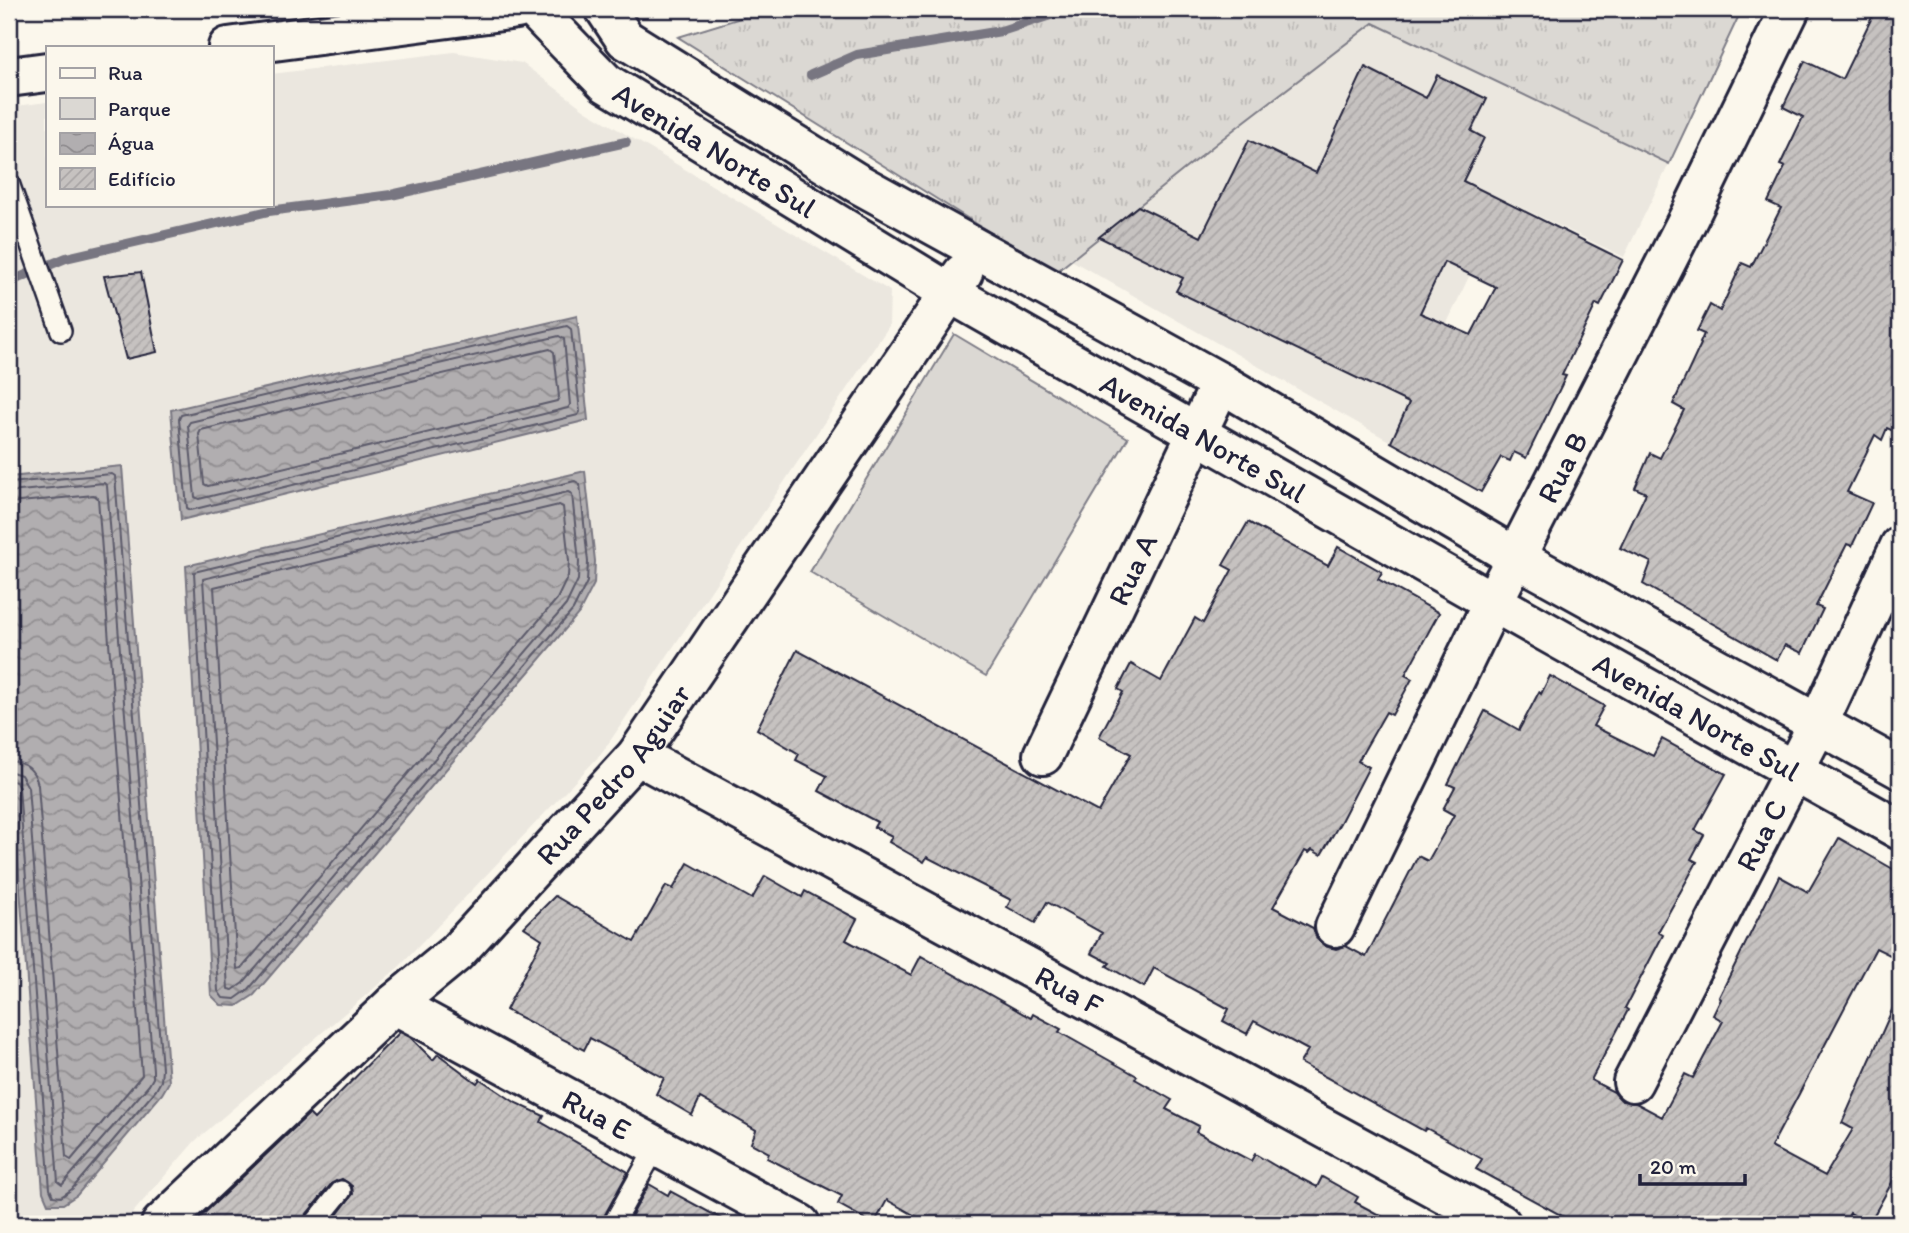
<svg xmlns="http://www.w3.org/2000/svg" width="1909" height="1233" font-family="Itim,sans-serif">
<style>
.built{fill:#ebe7df}
.grass{fill:url(#grass-tufts);stroke:#7e7d87;stroke-width:2}
.park{fill:#dbd8d3;stroke:#7e7d87;stroke-width:2}
.water{fill:url(#water-waves);stroke:#787681;stroke-width:2}
.lines{fill:none;stroke-linecap:round;stroke-linejoin:round}
.shore{stroke:#5b5a6a;stroke-width:2}
.stream{stroke:#787681;stroke-width:10}
.building{fill:url(#building-hatch);stroke:#22223b;stroke-width:2;fill-rule:evenodd}
.lane-casing{stroke:#22223b;stroke-width:24}
.street-casing{stroke:#22223b;stroke-width:44}
.lane{stroke:#fbf7ec;stroke-width:19}
.street{stroke:#fbf7ec;stroke-width:38}
.labels{text-anchor:middle;dominant-baseline:central;stroke-width:5;stroke-linejoin:round;paint-order:stroke}
.street-label{font-size:30px;fill:#22223b;stroke:#fbf7ec}
</style>
<defs>
<pattern id="grass-tufts" width="24" height="20" patternUnits="userSpaceOnUse" patternTransform="scale(1.75)"><rect width="24" height="20" fill="#dbd8d3"/><path d="M3 7l-1-3M5 7V3M7 7l1-3M15 17l-1-3M17 17v-4M19 17l1-3" fill="none" stroke="#bcb9b6"/></pattern>
<pattern id="water-waves" width="16" height="10" patternUnits="userSpaceOnUse" patternTransform="scale(1.75)"><rect width="16" height="10" fill="#b1aeb0"/><path d="M0 5q4-4 8 0t8 0" fill="none" stroke="#908d90"/></pattern>
<pattern id="building-hatch" width="6" height="6" patternUnits="userSpaceOnUse" patternTransform="scale(1.75)"><rect width="6" height="6" fill="#c6c2c0"/><path d="M-1 1l2-2M0 6l6-6M5 7l2-2" fill="none" stroke="#aaa6a6"/></pattern>
</defs>
<rect width="100%" height="100%" fill="#fbf7ec"/>
<filter id="ink" filterUnits="userSpaceOnUse"><feTurbulence type="fractalNoise" baseFrequency=".0143" numOctaves="2"/><feDisplacementMap in="SourceGraphic" scale="14" xChannelSelector="R" yChannelSelector="G"/><feConvolveMatrix kernelMatrix="1 2 1 2 8 2 1 2 1" color-interpolation-filters="sRGB"/></filter>
<g filter="url(#ink)">
<g class="built">
<polygon points="1373,23 1669,164 1624,257 1505,200 1391,442 1071,260 1232,131"/>
<polygon points="454,52 522,63 585,110 890,291 889,326 602,753 400,966 195,1141 123,1224 9,1224 9,107 47,102 47,205 271,205 271,74"/>
</g>
<polygon class="grass" points="770,9 1742,9 1669,164 1373,23 1232,131 1055,273 678,37"/>
<polygon class="park" points="954,334 1128,438 986,676 810,572"/>
<g class="water">
<polygon points="577,316 588,420 181,520 171,410"/>
<polygon points="122,466 169,1082 162,1094 77,1195 63,1204 48,1204 43,1192 9,743 9,477"/>
<polygon points="585,471 595,561 594,584 579,613 254,995 237,1006 221,1005 211,995 186,566"/>
</g>
<g class="lines">
<g class="shore">
<polygon points="567,326 571,329 580,412 578,415 191,510 187,508 179,419 181,415"/>
<polygon points="559,336 564,339 570,405 568,408 199,499 195,497 188,425 190,422"/>
<polygon points="550,349 554,352 559,397 557,401 208,486 204,484 199,434 201,430"/>
<polygon points="575,481 580,484 588,562 587,582 573,610 249,989 235,999 223,998 218,991 194,572"/>
<polyline points="9,483 112,474 115,476 162,1069 161,1081 156,1090 72,1189 61,1197 53,1196 50,1189 19,788 16,782 9,780"/>
<polyline points="9,492 104,483 107,486 153,1070 153,1078 149,1085 62,1185 58,1182 28,787 21,775 9,771"/>
<polygon points="568,492 572,494 579,562 578,580 566,605 243,983 233,990 228,989 203,579"/>
<path d="M 9,503 L 94,495 L 98,498 L 142,1075 L 71,1160 L 66,1157 L 38,785 C 35,770 25,762 9,761"/>
<polygon points="559,505 563,507 569,561 568,576 557,599 242,968 237,969 214,587"/>
</g>
<g class="stream">
<polyline points="811,75 857,55 1001,31 1069,9"/>
<polyline points="9,282 66,258 269,211 391,195 626,142"/>
</g>
</g>
<g class="building">
<polygon points="1876,9 1900,9 1900,434 1887,428 1882,440 1875,435 1847,492 1872,503 1852,546 1847,544 1816,606 1823,609 1802,653 1785,645 1777,660 1643,584 1651,562 1620,548 1646,493 1635,488 1650,453 1660,458 1684,410 1673,404 1701,344 1700,343 1704,334 1697,331 1710,305 1720,311 1742,263 1751,267 1781,208 1768,202 1785,167 1780,165 1803,117 1783,107 1805,61 1842,79"/>
<path d="M 1365,67 L 1426,98 L 1437,75 L 1487,99 L 1471,131 L 1484,138 L 1463,181 L 1623,260 L 1600,306 L 1596,304 L 1562,375 L 1566,376 L 1526,458 L 1514,452 L 1510,461 L 1501,457 L 1481,492 L 1391,442 L 1409,403 L 1176,291 L 1183,278 L 1099,237 L 1138,206 L 1201,237 L 1249,140 L 1316,173 ZM 1444,262 L 1496,287 L 1471,335 L 1420,313 Z"/>
<polygon points="141,272 157,352 126,359 104,276"/>
<polygon points="1248,522 1328,566 1338,547 1382,572 1378,579 1439,613 1405,675 1412,679 1392,715 1386,712 1358,761 1369,767 1340,823 1321,855 1312,850 1309,853 1305,851 1273,907 1313,928 1317,939 1325,946 1336,949 1346,946 1366,957 1418,856 1428,861 1454,815 1443,809 1455,787 1448,784 1485,711 1519,730 1539,692 1541,694 1550,676 1604,706 1593,726 1653,756 1662,739 1726,774 1695,830 1704,835 1691,859 1697,862 1658,932 1663,935 1625,1008 1628,1010 1591,1080 1614,1092 1622,1101 1636,1103 1662,1117 1685,1074 1693,1078 1723,1021 1713,1015 1721,999 1719,997 1779,876 1808,892 1839,838 1900,873 1900,960 1876,948 1771,1147 1825,1176 1853,1129 1842,1123 1900,992 1900,1168 1869,1224 1850,1213 1844,1224 1577,1224 1476,1169 1482,1159 1426,1128 1424,1131 1300,1063 1308,1050 1254,1021 1247,1034 1223,1021 1229,1009 1154,968 1144,987 1107,966 1110,963 1091,953 1102,933 1047,902 1035,923 1007,907 1011,900 927,857 924,862 889,842 892,836 874,827 877,822 819,791 827,776 796,760 799,754 757,729 797,650 1098,812 1131,754 1099,737 1123,692 1118,689 1131,664 1161,681 1195,618 1203,623 1232,570 1223,565"/>
<polygon points="688,863 752,899 765,876 802,897 805,891 857,919 846,940 911,975 921,956 1031,1018 1033,1014 1061,1029 1059,1032 1137,1076 1135,1079 1172,1100 1166,1109 1199,1126 1196,1132 1251,1161 1255,1154 1279,1168 1279,1167 1317,1187 1322,1177 1358,1197 1355,1202 1396,1224 930,1224 887,1200 874,1224 838,1204 842,1196 767,1158 769,1153 751,1143 756,1130 700,1098 692,1115 656,1094 664,1078 590,1038 584,1050 506,1010 542,939 524,927 555,896 634,942 666,886 673,889"/>
<polygon points="400,1032 410,1037 433,1060 438,1054 477,1083 480,1079 516,1103 544,1116 541,1122 628,1172 601,1222 592,1217 588,1224 577,1218 574,1224 330,1224 353,1194 352,1186 342,1179 332,1183 305,1216 302,1224 193,1224 309,1114 314,1119"/>
<polygon points="649,1184 668,1195 670,1191 731,1224 627,1224"/>
</g>
<g class="lines">
<defs>
<g id="lane">
<polyline points="9,183 61,331"/>
<polyline points="314,1224 341,1191"/>
<polyline points="613,1224 656,1147"/>
</g>
<g id="street">
<path id="s1" d="M 534,9 L 606,83 L 950,293 L 1493,602 L 1900,830"/>
<polyline points="605,9 625,39 857,183 1221,383 1517,558 1900,769"/>
<polyline points="228,47 517,9"/>
<polyline points="9,77 47,72"/>
<path id="s2" d="M 637,755 L 1501,1224"/>
<path id="s3" d="M 1043,755 L 1221,383"/>
<path id="s4" d="M 1335,927 L 1493,602 L 1690,215 L 1790,9"/>
<path id="s5" d="M 394,1004 L 800,1224"/>
<path id="s6" d="M 1633,1082 L 1819,722 L 1900,546"/>
<path id="s7" d="M 161,1224 L 394,1004 L 456,953 L 637,755 L 963,273"/>
</g>
</defs>
<use href="#lane" class="lane-casing"/>
<use href="#street" class="street-casing"/>
<use href="#lane" class="lane"/>
<use href="#street" class="street"/>
</g>
</g>
<g class="labels">
<g class="street-label">
<text stroke="none"><textPath href="#s1" startOffset="231">Avenida Norte Sul</textPath></text>
<text stroke="none"><textPath href="#s1" startOffset="798">Avenida Norte Sul</textPath></text>
<text stroke="none"><textPath href="#s4" startOffset="513">Rua B</textPath></text>
<text stroke="none"><textPath href="#s3" startOffset="206">Rua A</textPath></text>
<text stroke="none"><textPath href="#s1" startOffset="1365">Avenida Norte Sul</textPath></text>
<text stroke="none"><textPath href="#s7" startOffset="639">Rua Pedro Aguiar</textPath></text>
<text stroke="none"><textPath href="#s6" startOffset="278">Rua C</textPath></text>
<text stroke="none"><textPath href="#s2" startOffset="492">Rua F</textPath></text>
<text stroke="none"><textPath href="#s5" startOffset="231">Rua E</textPath></text>
</g>
</g>
<rect width="1909" height="1233" fill="none" stroke="#fbf7ec" stroke-width="35"/>
<rect x="18" y="18" width="1874" height="1198" fill="none" stroke="#22223b" stroke-width="2.5" filter="url(#ink)"/>
<rect x="46" y="46" width="228" height="161" fill="#fbf7ec" stroke="#a4a2a5" stroke-width="2"/>
<rect x="60" y="68" width="35" height="10" fill="#fbf7ec" stroke="#a4a2a5" stroke-width="2"/>
<text x="108" y="80" font-size="21" fill="#22223b">Rua</text>
<rect x="60" y="98" width="35" height="21" fill="#dbd8d3" stroke="#a4a2a5" stroke-width="2"/>
<text x="108" y="116" font-size="21" fill="#22223b">Parque</text>
<rect x="60" y="133" width="35" height="21" fill="url(#water-waves)" stroke="#a4a2a5" stroke-width="2"/>
<text x="108" y="150" font-size="21" fill="#22223b">Água</text>
<rect x="60" y="168" width="35" height="21" fill="url(#building-hatch)" stroke="#a4a2a5" stroke-width="2"/>
<text x="108" y="186" font-size="21" fill="#22223b">Edifício</text>
<path d="M1640 1174v10h105v-10" fill="none" stroke="#22223b" stroke-width="3.5"/>
<text x="1650" y="1174" font-size="21" fill="#22223b" stroke="#fbf7ec" stroke-width="5" paint-order="stroke">20 m</text>
</svg>
